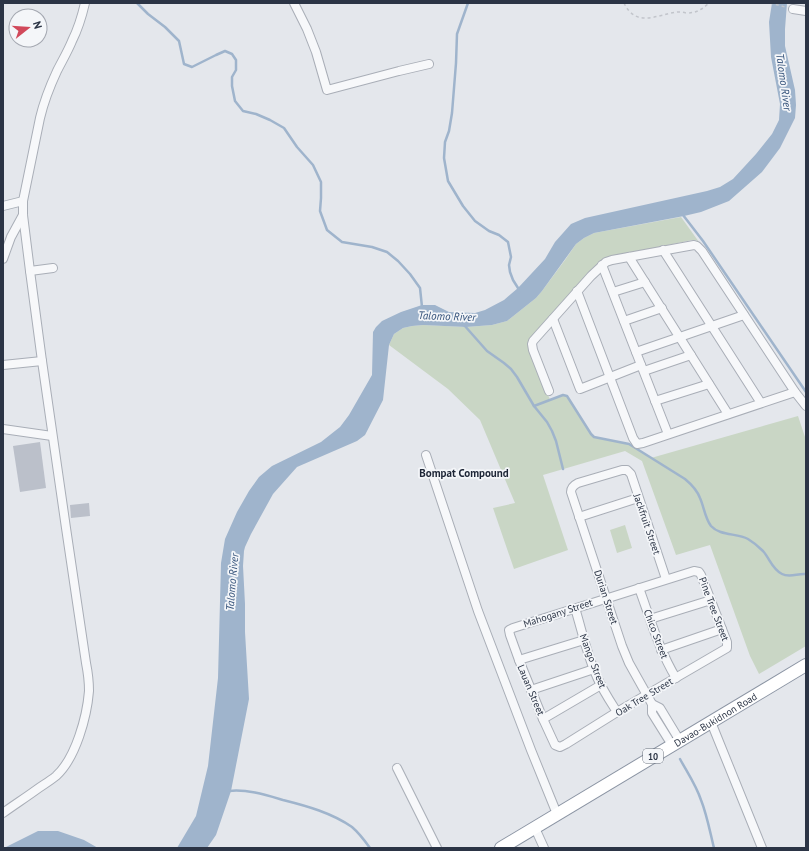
<svg xmlns="http://www.w3.org/2000/svg" width="809" height="851" font-family="'PT Sans',sans-serif">
<style>
.green{fill:#c9d6c5}
.water{fill:#9fb4cc}
.lines{fill:none;stroke-linecap:round;stroke-linejoin:round}
.stream{stroke:#9fb4cc;stroke-width:2.5}
.building{fill:#bbc0ca}
.minor-casing{stroke:#a9aeb7;stroke-width:10}
.highway-casing{stroke:#8b94a3;stroke-width:14}
.path{stroke:#c2c5cb;stroke-width:1.5;stroke-dasharray:3 3;stroke-linecap:butt}
.minor{stroke:#f7f8fa;stroke-width:8}
.highway{stroke:#fff;stroke-width:12}
.labels{text-anchor:middle;dominant-baseline:central;stroke-width:3.5;stroke-linejoin:round;paint-order:stroke}
.shield{fill:#f4f6f9;stroke:#676e7b;stroke-width:1}
.shield-label{font-size:9px;font-weight:bold;fill:#2b3445}
.street-label{font-size:10px;fill:#2b3445;stroke:#f4f6f9}
.water-label{font-size:11px;font-style:italic;fill:#34527a;stroke:#f4f6f9}
.neighbourhood-label{font-size:11px;font-weight:bold;fill:#1d2536;stroke:#f4f6f9}
</style>
<rect width="100%" height="100%" fill="#e4e7ec"/>
<g class="green">
<polygon points="681,217 699,242 696,240 692,240 606,258 596,265 529,342 550,400 563,395 567,396 591,434 594,437 629,444 640,450 651,458 798,416 806,440 806,646 759,674 750,656 710,545 676,555 642,461 625,451 543,475 568,550 514,569 493,508 515,503 480,420 448,389 389,345 394,334 403,328 412,326 423,325 466,327 492,325 507,321 536,298 542,291 565,260 576,244 584,238 594,233"/>
<polygon points="625,525 632,548 617,553 610,530"/>
</g>
<g class="water">
<polygon points="772,3 787,3 785,29 785,46 795,90 796,105 795,118 780,148 762,172 729,201 701,212 684,216 594,233 584,238 576,244 542,291 536,298 507,321 492,325 466,327 423,325 412,326 403,328 394,334 389,345 383,400 365,435 357,441 297,467 273,494 251,534 245,547 244,551 243,566 245,604 245,632 249,699 231,791 216,835 207,848 177,848 196,816 208,766 218,678 221,563 225,539 237,512 249,491 259,477 272,466 321,442 340,427 349,415 372,375 373,332 376,327 382,321 401,312 422,305 435,305 449,312 475,313 485,310 504,300 518,288 545,259 555,242 571,224 585,218 707,191 720,187 733,179 756,154 772,134 779,120 780,104 771,57 769,22"/>
<polygon points="38,831 58,831 84,840 98,848 4,848"/>
</g>
<g class="lines">
<g class="stream">
<polyline points="137,3 148,14 165,27 179,41 184,64 192,67 216,55 225,51 232,54 236,60 236,70 232,77 232,86 235,101 243,111 256,114 270,120 284,128 297,147 313,165 321,182 321,198 320,211 327,230 342,242 372,247 387,252 398,261 410,274 420,288 422,307"/>
<polyline points="468,3 457,34 456,63 452,113 449,131 445,142 444,158 448,181 463,206 475,221 489,231 499,235 508,242 511,257 509,265 510,272 513,280 518,288 519,292"/>
<polyline points="683,215 703,241 806,392"/>
<polyline points="464,325 487,351 504,363 511,369 517,377 534,406 547,422 552,431 556,441 563,469"/>
<path d="M 534,406 L 563,395 L 567,396 L 591,434 L 594,437 L 629,444 L 685,479 C 691,484 697,490 700,498 C 704,507 705,518 711,526 C 720,536 737,533 748,539 C 753,542 759,547 763,551 C 770,559 772,569 782,574 C 790,578 798,573 806,574"/>
<path d="M 680,759 C 687,772 696,785 701,800 C 707,815 710,832 714,848"/>
<path d="M 229,791 C 247,789 266,795 283,800 C 307,806 332,813 352,827 C 359,833 365,841 370,848"/>
</g>
</g>
<g class="building">
<polygon points="40,442 46,488 20,492 13,446"/>
<polygon points="89,503 90,516 71,518 70,505"/>
</g>
<g class="lines">
<defs>
<g id="minor">
<polyline points="294,3 307,29 316,52 327,90 399,71 429,64"/>
<polyline points="793,9 806,11"/>
<polyline points="3,206 23,201"/>
<polyline points="663,250 761,403"/>
<polyline points="629,257 728,414"/>
<polyline points="3,259 11,237 23,215"/>
<polyline points="602,265 668,434"/>
<polyline points="30,271 53,268"/>
<polyline points="577,291 633,438 637,444 643,443 795,392"/>
<polyline points="613,292 645,282"/>
<polyline points="553,319 580,389 641,365"/>
<polyline points="624,321 662,308"/>
<polyline points="636,352 744,315"/>
<polyline points="3,365 42,361"/>
<polyline points="644,371 691,355"/>
<polyline points="549,391 533,350 532,344 533,341 591,276 606,262 612,260 694,245 697,246 702,251 795,392 806,406"/>
<polyline points="655,401 709,384"/>
<polyline points="3,429 52,436"/>
<polyline points="426,455 478,611 531,750 557,814"/>
<polyline points="579,517 638,498"/>
<polygon points="694,571 699,572 701,575 727,642 727,648 617,712 566,744 560,747 555,745 543,719 519,660 510,635 509,630 513,628"/>
<path d="M 666,579 L 631,474 L 627,470 L 622,470 L 578,483 C 574,485 571,487 571,492 L 622,646 L 629,663 L 652,704 L 652,713 L 672,745"/>
<path d="M 639,588 C 650,618 659,650 676,678"/>
<path d="M 575,608 C 582,631 587,655 597,677 C 602,689 610,701 617,712"/>
<polyline points="650,619 711,600"/>
<polyline points="661,650 722,629"/>
<polyline points="519,660 584,640"/>
<polyline points="531,690 594,669"/>
<polyline points="652,704 660,708 680,741"/>
<polyline points="543,719 601,685"/>
<polyline points="711,722 762,848"/>
<polyline points="397,768 437,848"/>
<path d="M 3,813 C 14,805 25,798 36,790 C 43,785 50,781 56,776 C 76,758 87,716 89,691 C 89,682 88,673 86,663 L 66,528 L 42,361 L 30,271 L 23,215 L 23,201 L 40,118 C 44,101 50,86 57,71 C 62,61 68,51 72,41 C 78,29 82,16 85,3"/>
<polyline points="535,828 544,848"/>
</g>
<g id="highway">
<path id="s1" d="M 501,848 L 806,665"/>
</g>
</defs>
<use href="#minor" class="minor-casing"/>
<use href="#highway" class="highway-casing"/>
<g class="path">
<path d="M 624,3 C 636,28 656,15 677,12 C 680,12 683,12 686,13 C 697,13 701,10 709,3"/>
<polyline points="770,3 785,7"/>
</g>
<use href="#minor" class="minor"/>
<use href="#highway" class="highway"/>
</g>
<g class="labels">
<rect class="shield" x="643" y="749" width="20" height="14" rx="3"/>
<g class="shield-label">
<text x="653" y="756">10</text>
</g>
<g class="street-label">
<text transform="translate(647 524) rotate(71)">Jackfruit Street</text>
<text transform="translate(606 597) rotate(72)">Durian Street</text>
<text transform="translate(714 609) rotate(69)">Pine Tree Street</text>
<text transform="translate(558 613) rotate(-18)">Mahogany Street</text>
<text transform="translate(656 634) rotate(69)">Chico Street</text>
<text transform="translate(593 661) rotate(69)">Mango Street</text>
<text transform="translate(531 690) rotate(67)">Lauan Street</text>
<text transform="translate(644 697) rotate(-31)">Oak Tree Street</text>
<text stroke="none"><textPath href="#s1" startOffset="250">Davao-Bukidnon Road</textPath></text>
</g>
<g class="water-label">
<text transform="translate(784 82) rotate(82)">Talomo River</text>
<text transform="translate(447 316) rotate(2)">Talomo River</text>
<text transform="translate(232 582) rotate(-85)">Talomo River</text>
</g>
<g class="neighbourhood-label">
<text x="464" y="473">Bompat Compound</text>
</g>
</g>
<rect width="809" height="851" fill="none" stroke="#2b3445" stroke-width="8"/>
<g transform="translate(28 28) rotate(73)"><circle r="19" fill="#f4f6f9" stroke="#a4a8b1"/>
<path d="M0-3L7 15L0 10L-7 15Z" fill="#d1495b"/>
<text y="-6" font-size="11" font-weight="bold" text-anchor="middle" fill="#2b3445">N</text>
</g>
</svg>
